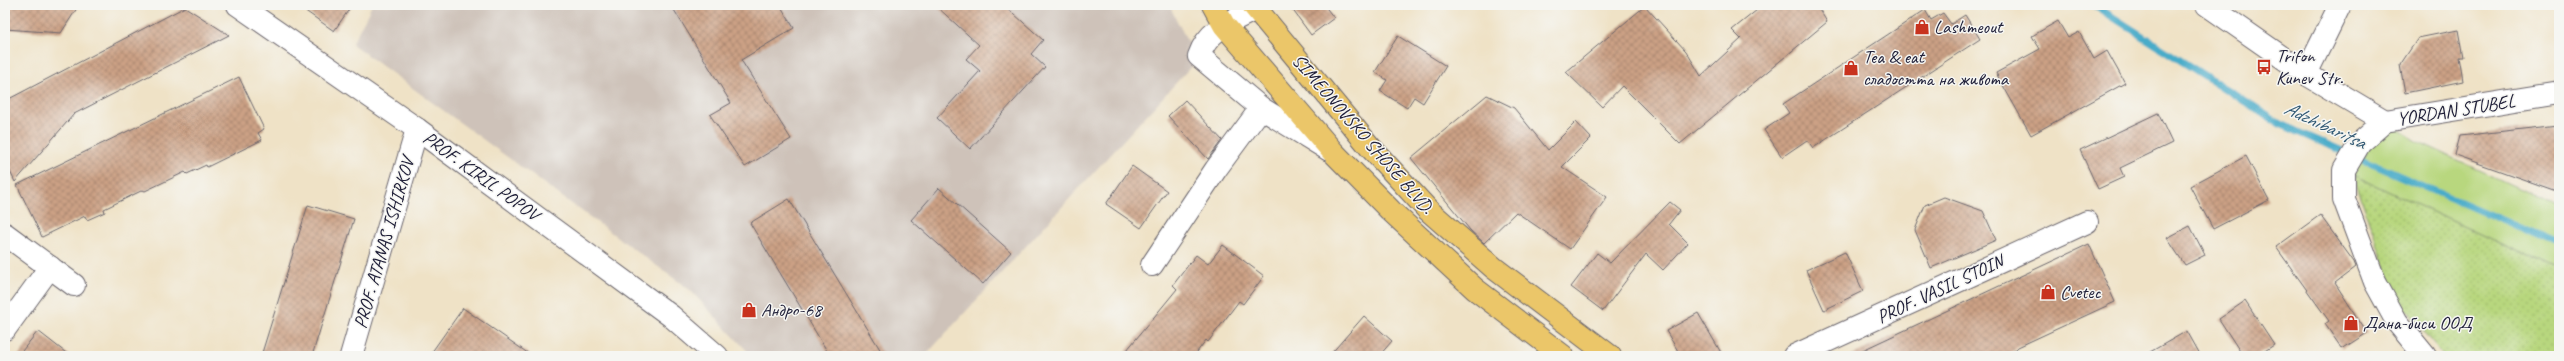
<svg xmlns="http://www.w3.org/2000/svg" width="2564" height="361" font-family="Caveat,sans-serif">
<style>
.industrial{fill:#cec2b9}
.grass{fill:#b8d77e;stroke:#6d7c5c}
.park{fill:url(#park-dots);stroke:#6d7c5c}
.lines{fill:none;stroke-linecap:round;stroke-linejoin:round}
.stream{stroke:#4aacc9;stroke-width:7}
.building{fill:url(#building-cross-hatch)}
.minor-casing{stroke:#6a656c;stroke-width:24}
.major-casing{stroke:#6a656c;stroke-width:24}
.minor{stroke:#fff;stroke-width:22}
.major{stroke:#ebc669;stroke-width:22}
.labels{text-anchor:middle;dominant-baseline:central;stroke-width:3;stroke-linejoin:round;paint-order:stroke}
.poi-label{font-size:19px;fill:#22223b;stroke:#f6f6f2;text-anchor:start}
.street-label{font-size:19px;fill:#22223b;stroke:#f6f6f2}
.water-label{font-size:20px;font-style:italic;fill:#325974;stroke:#f6f6f2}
</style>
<defs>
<pattern id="park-dots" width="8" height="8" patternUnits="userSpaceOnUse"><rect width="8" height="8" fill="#b8d77e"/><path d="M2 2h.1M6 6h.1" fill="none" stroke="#9eb86e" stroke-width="1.8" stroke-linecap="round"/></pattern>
<pattern id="building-cross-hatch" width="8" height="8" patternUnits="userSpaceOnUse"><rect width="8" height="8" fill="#cca185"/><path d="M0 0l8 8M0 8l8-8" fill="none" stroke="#a5836e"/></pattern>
</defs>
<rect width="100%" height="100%" fill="#f6f6f2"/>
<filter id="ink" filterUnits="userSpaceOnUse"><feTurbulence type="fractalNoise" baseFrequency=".025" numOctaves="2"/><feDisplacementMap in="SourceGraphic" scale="8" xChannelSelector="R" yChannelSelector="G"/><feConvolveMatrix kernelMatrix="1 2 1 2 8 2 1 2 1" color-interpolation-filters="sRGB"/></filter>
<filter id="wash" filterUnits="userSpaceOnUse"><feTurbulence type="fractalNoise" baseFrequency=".012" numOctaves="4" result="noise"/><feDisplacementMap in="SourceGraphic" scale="16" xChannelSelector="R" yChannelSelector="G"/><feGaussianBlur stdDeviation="0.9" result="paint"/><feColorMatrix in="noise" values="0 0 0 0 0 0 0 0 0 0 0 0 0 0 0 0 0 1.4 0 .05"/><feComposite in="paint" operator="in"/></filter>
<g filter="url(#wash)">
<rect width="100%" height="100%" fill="#efe2c6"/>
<polygon class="industrial" points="372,5 1169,5 1197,60 925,356 752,356 690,290 352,44"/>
<polygon class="grass" points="2385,121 2417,141 2559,207 2559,271 2353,175"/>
<polygon class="park" points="2353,175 2559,271 2559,356 2444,356 2395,295"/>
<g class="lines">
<polyline class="stream" points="2094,5 2280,124 2559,245"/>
</g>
<g id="blocks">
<g class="building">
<polygon points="5,5 79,5 61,33 5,29"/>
<polygon points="297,5 352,5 334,31"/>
<polygon points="671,5 780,5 794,28 741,60 791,139 745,167 710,115 731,103"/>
<polygon points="935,5 1004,5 1043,40 1031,54 1045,67 970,149 937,118 980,71 966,59 979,45"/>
<polygon points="1289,5 1324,5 1334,18 1311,35"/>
<polygon points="1645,6 1686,51 1701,76 1741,39 1732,30 1762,6 1818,7 1827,22 1680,144 1622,86 1602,107 1566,72"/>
<polygon points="185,7 229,35 74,114 15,182 5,161 5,101"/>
<polygon points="1925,10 1931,20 1943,13 1951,24 1965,15 1980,39 1813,148 1807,140 1782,157 1764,130 1789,113 1783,104"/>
<polygon points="2058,21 2068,38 2079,32 2094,59 2107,51 2125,83 2031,135 1996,73 2040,49 2032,36"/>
<polygon points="2458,30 2463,57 2459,57 2463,81 2405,93 2400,65 2418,38"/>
<polygon points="1398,36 1446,66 1423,103 1414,97 1407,108 1380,91 1387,80 1375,72"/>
<polygon points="239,77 264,129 258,133 262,140 207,167 206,165 187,174 185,172 145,191 143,190 104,209 105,212 87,220 85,216 42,237 17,185"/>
<polygon points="1487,95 1514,108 1548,150 1576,122 1591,138 1562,167 1607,197 1570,249 1516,212 1484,243 1470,230 1411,158"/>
<polygon points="1185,100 1222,140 1208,159 1168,116"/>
<polygon points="2158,113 2172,143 2120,168 2124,177 2098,189 2080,150"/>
<polygon points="2559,125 2559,192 2455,155 2460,136"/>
<polygon points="2246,156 2269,200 2213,229 2190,186"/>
<polygon points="1132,166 1167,191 1141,228 1106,204"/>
<polygon points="939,188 1011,252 983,284 911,220"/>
<polygon points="1944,197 1983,211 1996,240 1931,268 1915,230 1925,205"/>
<polygon points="789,199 884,356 830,356 750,223"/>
<polygon points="1670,202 1680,210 1669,224 1688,243 1663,270 1646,254 1603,311 1571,287 1597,253 1610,263"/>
<polygon points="308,205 354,219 312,356 261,356"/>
<polygon points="2320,215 2354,262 2356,267 2335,283 2367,333 2342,349 2325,324 2329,321 2276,247"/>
<polygon points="2190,226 2205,255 2185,265 2167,238"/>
<polygon points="2089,244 2115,302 2018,347 2009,356 1850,356"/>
<polygon points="1223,245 1264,276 1243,304 1239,301 1208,342 1206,340 1194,356 1122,356 1177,289 1173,285 1196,255 1208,264"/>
<polygon points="1845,252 1863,291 1824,310 1806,270"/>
<polygon points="2245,301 2274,345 2257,356 2243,356 2219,319"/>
<polygon points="463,308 532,356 429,356"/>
<polygon points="1698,313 1723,356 1681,356 1666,331"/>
<polygon points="1364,316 1392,341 1379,356 1329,356"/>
<polygon points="38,331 70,356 18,356"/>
<polygon points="2187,331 2201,356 2143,356"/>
</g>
</g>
</g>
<g filter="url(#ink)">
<use href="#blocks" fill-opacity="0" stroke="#6a656c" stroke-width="1"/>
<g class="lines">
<defs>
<g id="minor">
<polyline points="238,5 417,129 671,316 717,356"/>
<polyline points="2207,5 2306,74 2385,121"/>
<path d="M 1256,9 C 1232,21 1208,29 1199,56 L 1261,108 L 1329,150"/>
<polyline points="2306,74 2340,5"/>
<polyline points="5,234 74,285"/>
<polyline points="1152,265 1216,169 1261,108"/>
<polyline points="5,329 50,267"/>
<polyline points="351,356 417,129"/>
<polyline points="1794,356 2087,222"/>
<polyline points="2425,356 2397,322 2375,282 2344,199 2344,170 2360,143 2385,121 2559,93"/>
</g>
<g id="major">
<polyline points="1213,5 1224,25 1334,153 1391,211 1475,289 1563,356"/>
<polyline points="1253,5 1370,147 1428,210 1494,268 1610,356"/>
</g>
</defs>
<use href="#minor" class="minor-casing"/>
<use href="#major" class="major-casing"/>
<use href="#minor" class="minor"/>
<use href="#major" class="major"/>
</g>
</g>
<defs>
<symbol id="shop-bare" viewBox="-9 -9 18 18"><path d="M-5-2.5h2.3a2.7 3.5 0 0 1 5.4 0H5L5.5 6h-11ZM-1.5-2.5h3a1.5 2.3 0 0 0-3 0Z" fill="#c8321e" stroke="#f6f6f2" stroke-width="2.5" paint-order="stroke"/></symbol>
<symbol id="bus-bare" viewBox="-9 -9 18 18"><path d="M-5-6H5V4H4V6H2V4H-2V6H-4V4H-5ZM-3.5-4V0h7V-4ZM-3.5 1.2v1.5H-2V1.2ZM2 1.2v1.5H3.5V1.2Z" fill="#c8321e" stroke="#f6f6f2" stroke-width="2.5" paint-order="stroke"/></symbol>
</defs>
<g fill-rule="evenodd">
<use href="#shop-bare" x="1911" y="16" width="22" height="22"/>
<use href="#bus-bare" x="2253" y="56" width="22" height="22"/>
<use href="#shop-bare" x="1840" y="57" width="22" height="22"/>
<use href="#shop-bare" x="2037" y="281" width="22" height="22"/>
<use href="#shop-bare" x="738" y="299" width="22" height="22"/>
<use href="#shop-bare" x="2340" y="312" width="22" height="22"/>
</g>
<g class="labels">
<g class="poi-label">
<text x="1934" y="27">Lashmeout</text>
<text x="2276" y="56">Trifon<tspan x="2276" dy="22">Kunev Str.</tspan></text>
<text x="1863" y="57">Tea &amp; eat<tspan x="1863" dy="22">сладостта на живота</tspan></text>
<text x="2060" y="292">Cvetec</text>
<text x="761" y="310">Андро-68</text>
<text x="2363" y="323">Дана-биси ООД</text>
</g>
<g class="street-label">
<text transform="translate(2456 110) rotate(-9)">YORDAN STUBEL</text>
<text transform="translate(1363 134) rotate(49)">SIMEONOVSKO SHOSE BLVD.</text>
<text transform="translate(481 176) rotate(36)">PROF. KIRIL POPOV</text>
<text transform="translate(384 243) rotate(-74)">PROF. ATANAS ISHIRKOV</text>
<text transform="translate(1940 289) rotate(-25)">PROF. VASIL STOIN</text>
</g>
<g class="water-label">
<text transform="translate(2325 125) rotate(25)">Adzhibaritsa</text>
</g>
</g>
<rect width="2564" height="361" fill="none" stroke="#f6f6f2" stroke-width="20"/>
</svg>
